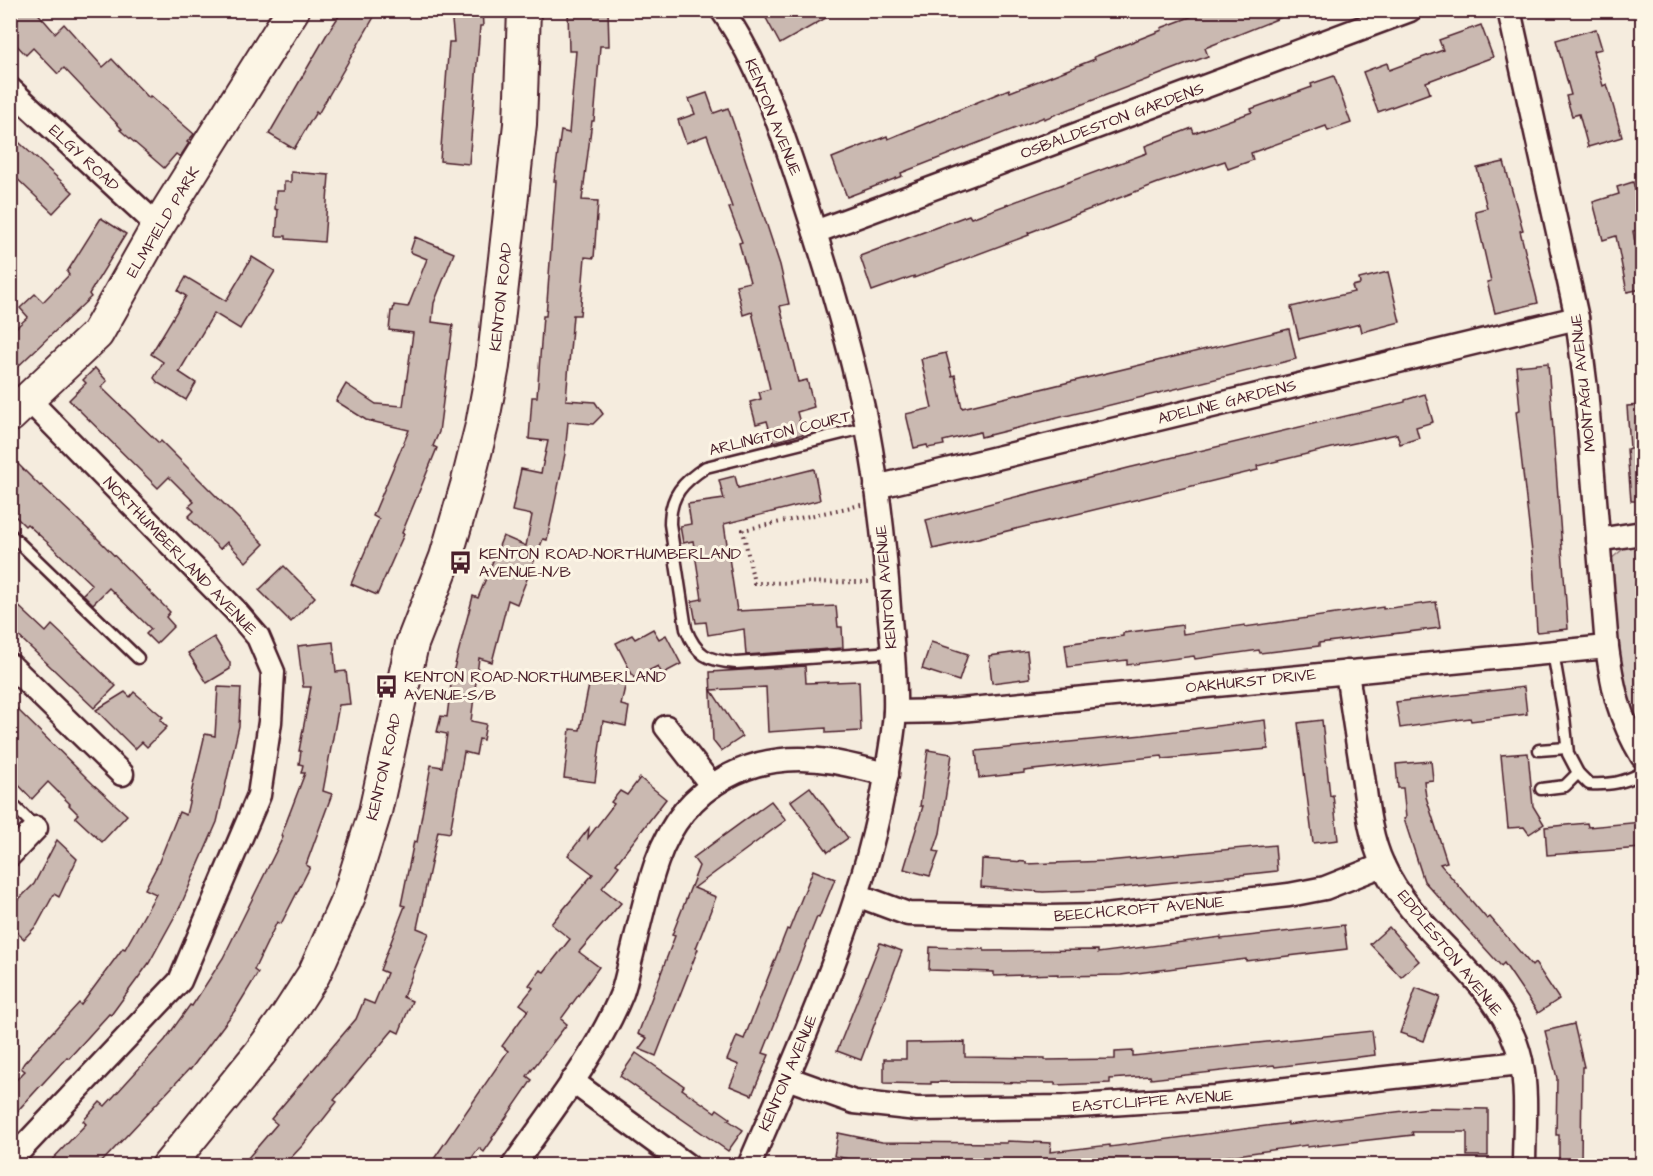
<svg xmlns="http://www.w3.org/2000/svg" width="1653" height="1176" font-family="'Architects Daughter',sans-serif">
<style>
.green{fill:#dbcec4;stroke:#927678;stroke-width:1.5}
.building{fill:#cab9b1;stroke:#4a1f2b;stroke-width:1.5}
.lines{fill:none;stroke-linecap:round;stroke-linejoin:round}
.lane-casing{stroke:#4a1f2b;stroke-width:15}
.street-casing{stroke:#4a1f2b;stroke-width:27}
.secondary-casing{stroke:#4a1f2b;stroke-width:36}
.path{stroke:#4a1f2b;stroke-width:4;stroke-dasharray:1.5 4.5;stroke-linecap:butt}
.lane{stroke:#fcf5e5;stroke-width:10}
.street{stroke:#fcf5e5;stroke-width:22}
.secondary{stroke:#fcf5e5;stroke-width:32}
.labels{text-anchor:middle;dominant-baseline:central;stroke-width:6;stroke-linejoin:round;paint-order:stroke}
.street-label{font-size:16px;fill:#4a1f2b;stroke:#fcf5e5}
.poi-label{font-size:16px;fill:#4a1f2b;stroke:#fcf5e5;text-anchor:start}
</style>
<rect width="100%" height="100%" fill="#f5ecde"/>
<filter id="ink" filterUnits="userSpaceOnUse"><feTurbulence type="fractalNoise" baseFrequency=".0167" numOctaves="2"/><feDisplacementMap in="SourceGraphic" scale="12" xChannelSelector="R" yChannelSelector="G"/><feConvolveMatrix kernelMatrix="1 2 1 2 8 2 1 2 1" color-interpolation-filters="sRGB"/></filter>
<g filter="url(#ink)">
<path class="green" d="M 1642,542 L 1642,735 C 1615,682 1613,618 1611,559 L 1628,545 Z"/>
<g class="building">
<polygon points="22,10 35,10 55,33 64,24 103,67 112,59 149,98 150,96 194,134 187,142 189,143 180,157 176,154 164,168 120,130 122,129 64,68 58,74 33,48 26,55 10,38 10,21"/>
<polygon points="343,10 378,10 318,114 316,112 294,149 269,134 327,34"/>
<polygon points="451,10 482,10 483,26 480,26 469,164 440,161 449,42 454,42"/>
<polygon points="568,10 608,10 609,46 600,46 594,121 592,121 582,200 598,201 594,258 585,257 580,315 573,315 566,400 595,402 603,414 593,424 568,422 565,454 547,540 543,539 517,604 508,600 492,662 479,658 471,721 486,724 483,740 479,739 476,755 464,752 450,833 438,831 417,928 429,933 403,997 412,1001 399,1033 393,1030 334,1100 337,1102 303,1145 283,1166 241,1166 277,1124 271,1119 356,1019 364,1000 374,1004 387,973 380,970 405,906 401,905 414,841 417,842 431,765 442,767 447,734 437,732 441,716 447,717 452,676 473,596 478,598 503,536 526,546 532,515 512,511 521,469 541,473 548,441 529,439 532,397 537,397 543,316 546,316 556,181 554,181 561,131 569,133 576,51 569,51"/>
<polygon points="779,10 840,10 780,44 766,18"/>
<polygon points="1196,10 1297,11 1205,48 1208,56 1044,119 1044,117 901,173 902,176 847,197 832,158 887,136 888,139 1009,89 1010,92 1095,59 1094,57 1162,30 1161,28 1198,14"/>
<polygon points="1481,25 1493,57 1426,82 1430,93 1378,112 1363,72 1387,63 1389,70 1443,50 1439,40"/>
<polygon points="1596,29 1602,49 1593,51 1603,86 1607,84 1622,137 1588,147 1579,114 1572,116 1566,96 1571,95 1556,40"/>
<polygon points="1334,76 1351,123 1328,131 1326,126 1251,153 1253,160 1228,169 1225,161 1158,183 1028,233 1029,235 914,278 914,276 872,291 860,256 969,215 971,218 1147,153 1145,146 1192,128 1194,133 1252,112 1251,109 1312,87 1311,84"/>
<polygon points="707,93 714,113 728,108 734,125 780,265 789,304 780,306 798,382 807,380 814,407 797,412 803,434 773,442 767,421 756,424 750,402 761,399 759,392 770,389 752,312 743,315 736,285 750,282 739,243 742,242 729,208 732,207 707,135 686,143 678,120 695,114 689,99"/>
<polygon points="10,134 73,192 53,213 10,172"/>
<polygon points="1504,162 1523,230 1520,231 1538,303 1495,313 1487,282 1491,281 1475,211 1487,208 1477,168"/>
<polygon points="291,172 329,175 324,242 286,239 286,236 276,236 278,210 275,209 276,191 284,191 284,182 291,182"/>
<polygon points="1633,182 1642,214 1642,229 1633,231 1639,266 1642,266 1642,289 1627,292 1616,236 1603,240 1593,202 1619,194 1617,187"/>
<polygon points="101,218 126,234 89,294 91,297 10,374 10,333 28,317 20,308 35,294 43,302 69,275 67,272"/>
<polygon points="415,237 454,253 434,303 432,322 453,325 439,432 433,446 437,448 402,533 404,534 377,595 351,584 379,519 373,516 409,430 366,420 336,401 346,384 376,404 403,406 413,333 389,330 391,311 393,311 394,305 408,307 427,259 410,252"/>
<polygon points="252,257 275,271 240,329 214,313 179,372 196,383 186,400 158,383 154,378 163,362 151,354 186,296 178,291 186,277 226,301"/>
<polygon points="1388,272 1400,322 1362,332 1360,324 1299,339 1291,307 1354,292 1352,286 1360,284 1359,279"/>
<polygon points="1289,329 1296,359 981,437 980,432 943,441 944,445 928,448 927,445 914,448 906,414 932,408 921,359 946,353 952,376 955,375 962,408"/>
<polygon points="1548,363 1568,629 1537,632 1533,561 1516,411 1520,410 1516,366"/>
<polygon points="95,368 107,381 101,387 159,443 161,441 264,544 246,562 227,542 220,549 188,517 194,511 189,506 194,502 169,477 158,488 69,400 86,383 83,380"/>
<polygon points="1425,394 1433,422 1416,427 1419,438 1400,444 1397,434 1336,447 1257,466 1258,470 933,549 926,520 1128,468 1405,402 1405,400"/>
<polygon points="1642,405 1642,501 1631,501 1627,449 1630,448 1627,406"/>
<polygon points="10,456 40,486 41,485 95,536 170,612 166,617 174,626 156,644 146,634 151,629 109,588 93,604 83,594 92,585 47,542 27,524 25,526 10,511"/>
<polygon points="814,469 820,500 724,524 737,611 836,606 838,627 842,627 843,648 746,655 744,629 708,635 706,622 696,623 692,601 702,599 693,541 683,543 680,526 691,524 688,504 724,499 719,480 735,476 738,488"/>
<polygon points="284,566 315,597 291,622 259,590"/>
<polygon points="10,598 46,632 52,625 116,686 94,708 10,628"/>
<polygon points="1436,602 1440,628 1319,643 1319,646 1260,653 1259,650 1195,659 1194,656 1127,665 1127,660 1068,667 1065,644 1123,636 1123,633 1182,625 1183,634 1245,625 1245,627 1383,607 1383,609"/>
<polygon points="653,629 659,639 666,635 681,664 662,674 658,666 634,678 616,643 632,635 635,639"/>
<polygon points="214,637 230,663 230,669 207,683 188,653"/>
<polygon points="333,642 336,672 346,671 350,704 339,705 323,791 332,794 306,865 310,867 281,924 277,922 254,970 258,973 236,1009 190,1070 189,1069 98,1166 46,1166 86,1124 83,1121 100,1102 105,1106 165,1040 190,1005 192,1006 223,958 283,837 281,836 305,773 301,773 303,765 299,764 301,751 299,751 311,687 303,687 298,646"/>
<polygon points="931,642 968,654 959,681 922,669"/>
<polygon points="1027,651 1030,678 992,683 989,656"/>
<polygon points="805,666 806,683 859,681 861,731 826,733 826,728 768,732 766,687 711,690 742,737 721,751 713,741 710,672"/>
<polygon points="591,675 626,682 621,705 629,707 626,726 603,721 595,782 564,778 570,729 580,730"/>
<polygon points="218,687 241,688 239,726 217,822 181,905 149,963 111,1015 109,1014 69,1058 67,1057 10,1119 10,1086 25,1071 21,1068 24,1063 79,1003 81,1005 123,948 125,949 156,894 145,889 158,864 179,812 186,815 205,734 215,736"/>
<polygon points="1524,687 1527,714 1471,721 1470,718 1400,728 1396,702"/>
<polygon points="125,692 130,697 134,692 163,717 160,720 167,727 147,747 142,742 135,749 96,710"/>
<polygon points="10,702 93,784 127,815 102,842 75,817 78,814 69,805 70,804 48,782 32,799 10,776"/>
<polygon points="1265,720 1268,749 1163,759 1162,756 1024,771 1024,773 979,778 976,751 1143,735"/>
<polygon points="1322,720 1330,796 1333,795 1338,840 1313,843 1298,723"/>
<polygon points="928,750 952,754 940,833 934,851 939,852 930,876 904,869 923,806 920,806"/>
<polygon points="1528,753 1533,806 1544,824 1529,834 1524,827 1508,828 1501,755"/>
<polygon points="1431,761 1433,780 1424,781 1426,797 1447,862 1440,864 1487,919 1490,917 1532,966 1535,963 1559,999 1538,1013 1504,963 1501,966 1424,881 1404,819 1406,818 1403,788 1398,788 1396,764"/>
<polygon points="640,778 666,799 616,864 619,866 602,888 621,903 579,952 599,967 561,1019 567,1024 527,1076 532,1080 492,1138 493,1139 484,1152 479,1148 466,1166 429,1166 508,1051 502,1046 528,1010 520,1004 533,988 529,985 540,970 544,972 570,939 551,924 593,874 568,855 589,828 588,838 614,804 611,802 620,791 627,795"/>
<polygon points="810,787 848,838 828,852 791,801"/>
<polygon points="771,801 786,820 694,888 716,897 696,948 698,949 656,1056 639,1049 647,1038 638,1034 675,936 672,935 699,866 693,858"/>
<polygon points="1642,822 1642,848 1547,855 1545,827 1587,823 1588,827"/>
<polygon points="57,840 77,859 59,897 54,894 37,925 24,939 10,926 10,908 34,884"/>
<polygon points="1275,845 1277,871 1099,890 1043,892 981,887 982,859 1026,862 1026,864 1107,861"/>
<polygon points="813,870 835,879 819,918 817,917 763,1053 769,1055 752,1095 730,1086 739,1065 727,1060 737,1036 744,1039 787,929 789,930"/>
<polygon points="1344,925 1347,949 1246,961 1246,959 1121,975 1058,976 1058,974 994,976 994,972 929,970 930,947 984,949 984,951 1098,950 1098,953 1221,937 1221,939"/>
<polygon points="1389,927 1419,961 1401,977 1370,944"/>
<polygon points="880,943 902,951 861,1060 837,1051"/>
<polygon points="1416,988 1440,997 1424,1041 1400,1033"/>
<polygon points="1574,1024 1584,1067 1582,1067 1581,1166 1559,1166 1559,1135 1556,1135 1557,1078 1545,1031"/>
<polygon points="1372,1031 1375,1055 1275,1067 1274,1065 1151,1079 1150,1076 1110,1079 1110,1083 1055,1085 1055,1083 931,1082 931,1084 884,1083 884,1059 906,1059 906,1043 965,1042 965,1057 1045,1058 1045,1060 1115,1059 1115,1052 1133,1051 1133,1056"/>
<polygon points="636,1053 684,1086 682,1089 715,1112 717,1109 730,1118 728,1120 743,1130 728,1151 620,1076"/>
<polygon points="1429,1108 1488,1109 1488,1156 1467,1156 1467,1132 1412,1132 1413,1135 1307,1147 1307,1145 1159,1166 878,1165 834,1156 838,1133 882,1142 1007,1143 1007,1141 1051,1143 1050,1152 1110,1145 1110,1147 1288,1123 1288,1125"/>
</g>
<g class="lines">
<defs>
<g id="lane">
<path d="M 867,427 L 706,467 C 683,482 670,495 670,524 L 686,629 C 696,655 708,661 736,663 L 892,652"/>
<polyline points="10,534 138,658"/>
<path d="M 1553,652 L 1564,716 L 1568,754 L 1578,773 L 1589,784 C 1610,785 1623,783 1642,773"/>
<polyline points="1539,750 1567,748"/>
<polyline points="1541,789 1565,786 1578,773"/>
<polyline points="10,802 36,828"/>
</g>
<g id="street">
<path d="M 722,10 C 763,69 784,138 806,205 C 830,278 852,352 867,427 C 878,486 885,548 889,608 C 892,642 896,677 895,711 C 894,731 890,751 887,771 C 865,907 803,1040 749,1166"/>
<path d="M 1509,10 L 1577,318 L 1586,389 L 1607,647 C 1613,690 1619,718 1642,756"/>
<polyline points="10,89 158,226"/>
<polyline points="815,232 1410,10"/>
<polyline points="876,487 1577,318"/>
<polyline points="1598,540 1642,533"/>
<polyline points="10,665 122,774"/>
<path d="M 1347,672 C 1352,707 1357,741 1363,776 C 1367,806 1370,837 1383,865 C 1416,938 1504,981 1521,1061 C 1528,1092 1524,1133 1524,1166"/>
<polyline points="895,712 950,711 1607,647"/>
<polyline points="666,727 712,786"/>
<polyline points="10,855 36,828"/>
<polyline points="857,895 908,914 1047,917 1105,916 1289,895 1325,888 1383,865"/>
<polyline points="787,1078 854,1102 917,1109 1064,1107 1215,1097 1511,1064 1521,1061"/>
<polyline points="572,1081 688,1166"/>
<polyline points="10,1161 180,981 259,795 270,722 273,672 258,637 234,609 28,399"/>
<path d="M 513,1166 C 550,1113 598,1053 622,993 C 626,982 628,970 631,958 C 639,926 646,892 657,861 C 684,784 754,748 834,762 C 851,765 869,770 887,774"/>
</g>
<g id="secondary">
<polyline points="10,416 97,334 158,226 293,10"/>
<polyline points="168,1166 260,1053 287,1016 314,974 349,896 375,812 412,644 446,557 467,485 482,425 493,366 520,124 524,10"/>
</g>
</defs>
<use href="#lane" class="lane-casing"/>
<use href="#street" class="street-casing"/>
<use href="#secondary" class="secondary-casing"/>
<polyline class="path" points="861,505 743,530 754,583 869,582"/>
<use href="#lane" class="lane"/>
<use href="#street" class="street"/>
<use href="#secondary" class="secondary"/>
</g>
</g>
<defs>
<symbol id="bus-bare" viewBox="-9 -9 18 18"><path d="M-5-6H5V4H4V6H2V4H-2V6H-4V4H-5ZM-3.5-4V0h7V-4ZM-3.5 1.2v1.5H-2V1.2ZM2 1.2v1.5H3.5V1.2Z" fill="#4a1f2b" stroke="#fcf5e5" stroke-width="2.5" paint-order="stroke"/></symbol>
</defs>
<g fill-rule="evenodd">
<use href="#bus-bare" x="444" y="546" width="33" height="33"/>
<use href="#bus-bare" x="370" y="670" width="33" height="33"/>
</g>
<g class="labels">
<g class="street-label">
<text transform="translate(773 117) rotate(68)">KENTON AVENUE</text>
<text transform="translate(1112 121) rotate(-20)">OSBALDESTON GARDENS</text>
<text transform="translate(84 158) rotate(43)">ELGY ROAD</text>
<text transform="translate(163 222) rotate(-59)">ELMFIELD PARK</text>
<text transform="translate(501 297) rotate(-84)">KENTON ROAD</text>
<text transform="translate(1583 383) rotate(-96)">MONTAGU AVENUE</text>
<text transform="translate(1227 402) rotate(-14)">ADELINE GARDENS</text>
<text transform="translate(780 433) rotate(-14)">ARLINGTON COURT</text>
<text transform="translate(180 556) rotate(46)">NORTHUMBERLAND AVENUE</text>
<text transform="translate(886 587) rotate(-95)">KENTON AVENUE</text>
<text transform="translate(1251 681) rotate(-6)">OAKHURST DRIVE</text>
<text transform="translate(384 767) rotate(-77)">KENTON ROAD</text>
<text transform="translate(1139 909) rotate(-5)">BEECHCROFT AVENUE</text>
<text transform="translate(1450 953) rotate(51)">EDDLESTON AVENUE</text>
<text transform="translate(788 1073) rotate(-67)">KENTON AVENUE</text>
<text transform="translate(1153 1101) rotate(-4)">EASTCLIFFE AVENUE</text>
</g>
<g class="poi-label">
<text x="479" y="554">KENTON ROAD-NORTHUMBERLAND<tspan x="479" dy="18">AVENUE-N/B</tspan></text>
<text x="404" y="677">KENTON ROAD-NORTHUMBERLAND<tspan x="404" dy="18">AVENUE-S/B</tspan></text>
</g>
</g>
<rect width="1653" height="1176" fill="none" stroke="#fcf5e5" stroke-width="36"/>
<rect x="18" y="18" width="1617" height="1140" fill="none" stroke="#4a1f2b" stroke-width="2" filter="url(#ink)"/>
</svg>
